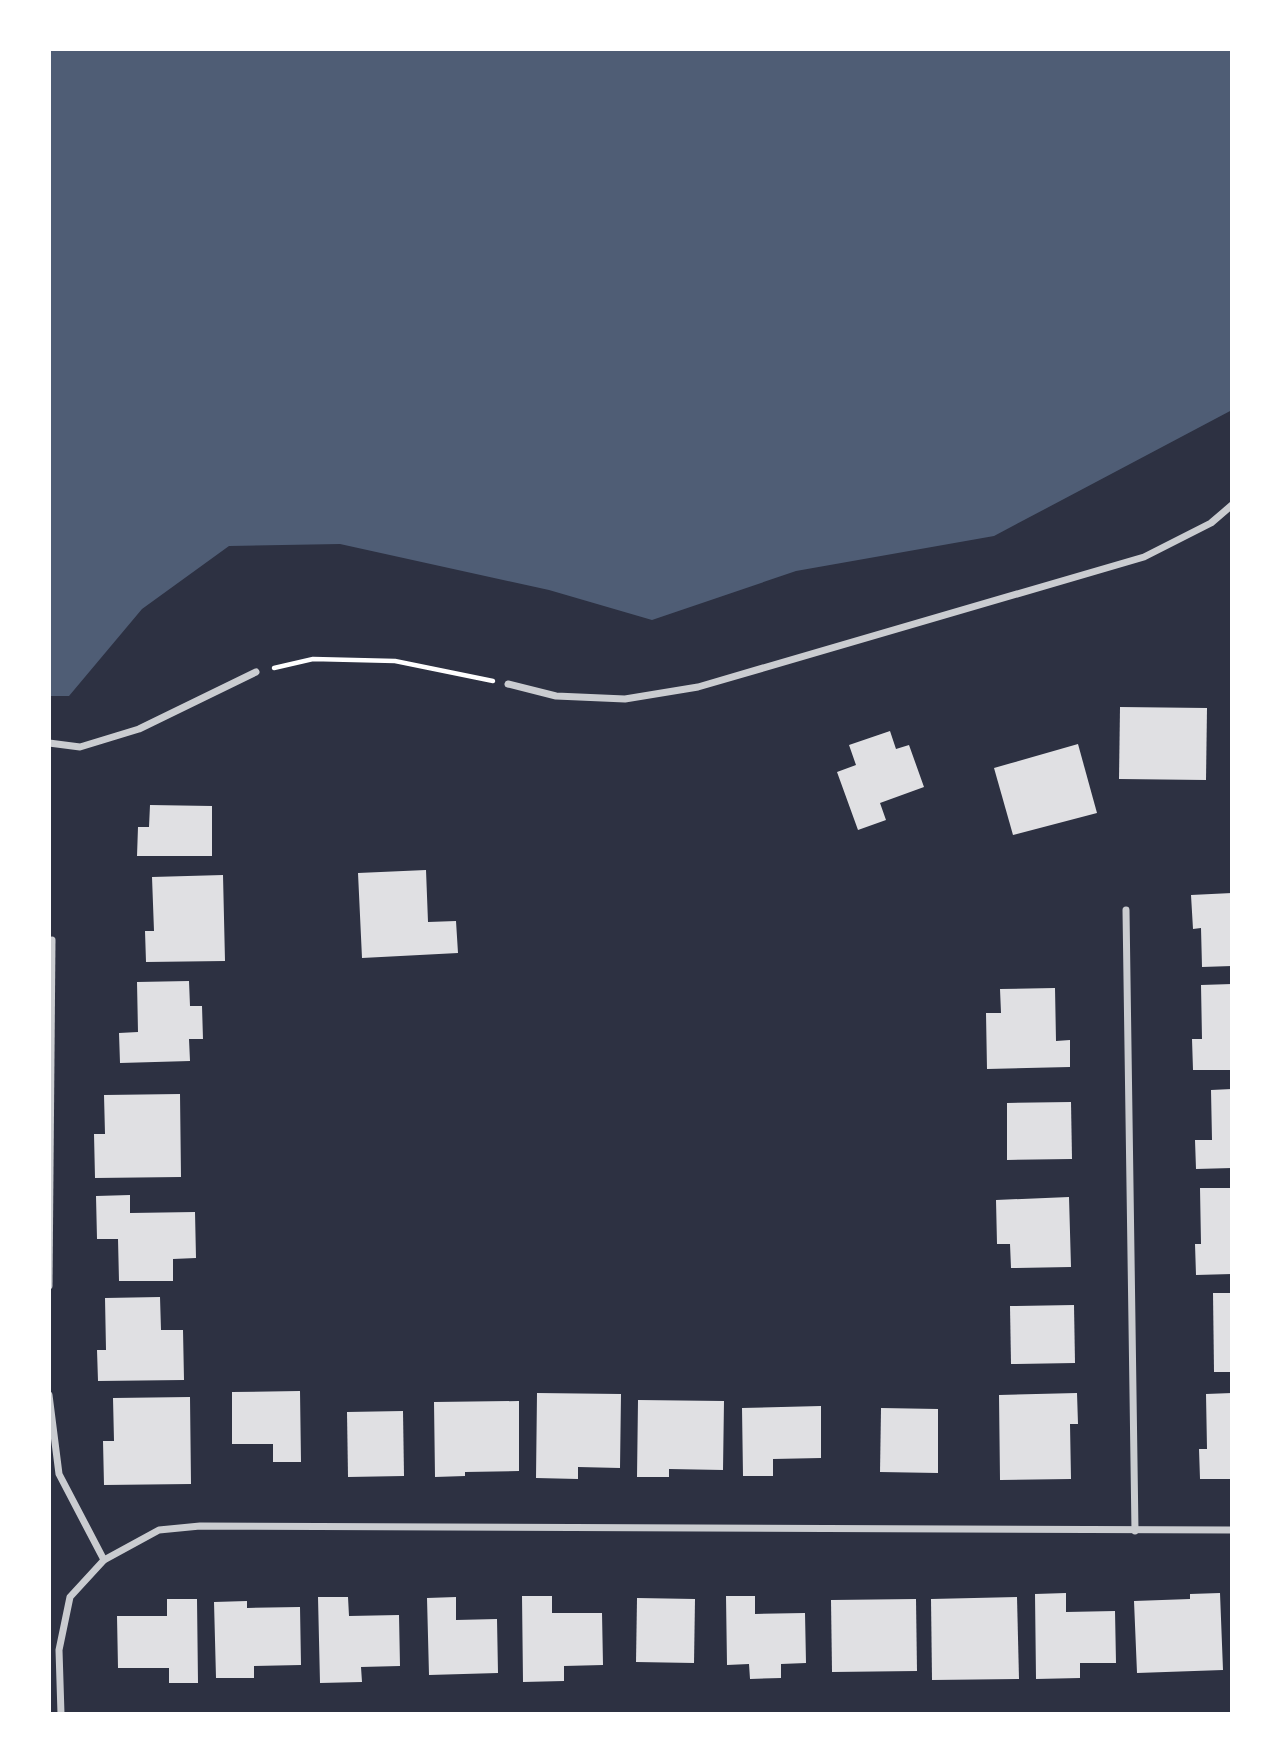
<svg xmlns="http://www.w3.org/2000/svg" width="1281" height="1763" font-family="Karla,sans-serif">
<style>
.water{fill:#4f5d75}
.building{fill:#e0e0e3}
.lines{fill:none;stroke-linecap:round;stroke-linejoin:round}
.path{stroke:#fff;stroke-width:4.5}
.minor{stroke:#caccd0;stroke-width:7}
</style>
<rect width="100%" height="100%" fill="#2d3142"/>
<polygon class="water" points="49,49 1232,49 1232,410 994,536 796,571 652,620 549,590 340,544 229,546 142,609 69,696 49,696"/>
<g class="building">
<polygon points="1120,707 1207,708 1206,780 1119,779"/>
<polygon points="890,731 896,749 909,745 924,787 880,803 886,820 858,830 837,772 856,765 849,745"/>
<polygon points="1078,744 1097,813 1013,835 994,768"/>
<polygon points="150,805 212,806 212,856 137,856 138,827 149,827"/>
<polygon points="426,870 428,922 456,921 458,953 362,958 358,873"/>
<polygon points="223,875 225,961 146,962 145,931 154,931 152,877"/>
<polygon points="1232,893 1232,966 1202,967 1201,928 1193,929 1191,895"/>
<polygon points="189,981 190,1006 202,1006 203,1039 189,1039 190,1061 120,1063 119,1033 138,1032 137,982"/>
<polygon points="1232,984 1232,1070 1193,1070 1192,1039 1202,1039 1201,985"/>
<polygon points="1055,988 1056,1041 1070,1040 1070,1067 987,1069 986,1013 1001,1013 1000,989"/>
<polygon points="1232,1089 1232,1168 1196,1169 1195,1140 1212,1140 1211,1090"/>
<polygon points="180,1094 181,1177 95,1178 94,1134 105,1134 104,1095"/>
<polygon points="1071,1102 1072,1159 1007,1160 1007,1103"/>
<polygon points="1200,1188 1232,1188 1232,1274 1196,1275 1195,1244 1201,1244"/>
<polygon points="130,1195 130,1213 195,1212 196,1258 173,1259 173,1281 119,1281 118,1239 97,1239 96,1196"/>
<polygon points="1069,1197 1071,1267 1011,1268 1010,1244 997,1244 996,1200"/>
<polygon points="1213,1293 1232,1293 1232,1372 1214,1372"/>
<polygon points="160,1297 161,1330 183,1330 184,1380 98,1381 97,1350 106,1350 105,1298"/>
<polygon points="1074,1305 1075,1363 1011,1364 1010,1306"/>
<polygon points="300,1391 301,1462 273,1462 273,1444 232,1444 232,1392"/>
<polygon points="537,1393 621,1394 620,1468 578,1467 578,1479 536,1478"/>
<polygon points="1077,1393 1078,1424 1070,1424 1071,1479 1000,1480 999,1395"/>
<polygon points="1232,1393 1232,1479 1200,1479 1199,1449 1207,1449 1206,1394"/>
<polygon points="190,1397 191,1484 104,1485 103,1441 114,1441 113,1398"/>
<polygon points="638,1400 724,1401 723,1470 669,1469 669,1477 637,1477"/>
<polygon points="519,1401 519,1471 465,1472 465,1476 435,1477 434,1402"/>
<polygon points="821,1406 821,1458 773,1459 773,1476 743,1476 742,1408"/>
<polygon points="881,1408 938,1409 938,1473 880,1472"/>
<polygon points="403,1411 404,1476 348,1477 347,1412"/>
<polygon points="1066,1593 1066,1612 1115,1611 1116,1663 1080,1663 1080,1678 1036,1679 1035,1594"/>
<polygon points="1220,1593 1223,1670 1137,1673 1134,1601 1190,1599 1190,1594"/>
<polygon points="522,1596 552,1596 552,1613 602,1613 603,1665 564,1666 564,1681 523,1682"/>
<polygon points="726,1596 755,1596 755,1614 805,1613 806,1663 781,1664 781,1678 750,1679 749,1664 727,1665"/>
<polygon points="318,1597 348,1597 349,1616 399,1615 400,1666 361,1667 362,1682 320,1683"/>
<polygon points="456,1597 456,1620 497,1619 498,1673 429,1675 427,1598"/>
<polygon points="1017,1597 1019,1679 932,1680 931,1599"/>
<polygon points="637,1598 695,1599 694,1663 636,1662"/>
<polygon points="167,1599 197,1599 198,1683 169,1683 169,1668 118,1668 117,1616 167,1616"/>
<polygon points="916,1599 917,1671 832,1672 831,1600"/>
<polygon points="247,1601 247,1608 300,1607 301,1665 254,1666 254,1678 216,1678 214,1602"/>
</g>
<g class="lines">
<polyline class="path" points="274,668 313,659 395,661 493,681"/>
<g class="minor">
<polyline points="508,684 556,696 625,699 698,687 1144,557 1211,523 1232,505"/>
<polyline points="49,743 80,747 139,729 256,672"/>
<polyline points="1126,910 1135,1531"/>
<polyline points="49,1286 52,940"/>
<polyline points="49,1395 59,1474 104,1560"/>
<polyline points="61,1714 59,1650 70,1597 104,1560 159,1530 200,1526 1232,1530"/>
</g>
</g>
<rect width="1281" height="1763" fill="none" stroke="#ffffff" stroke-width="102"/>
</svg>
